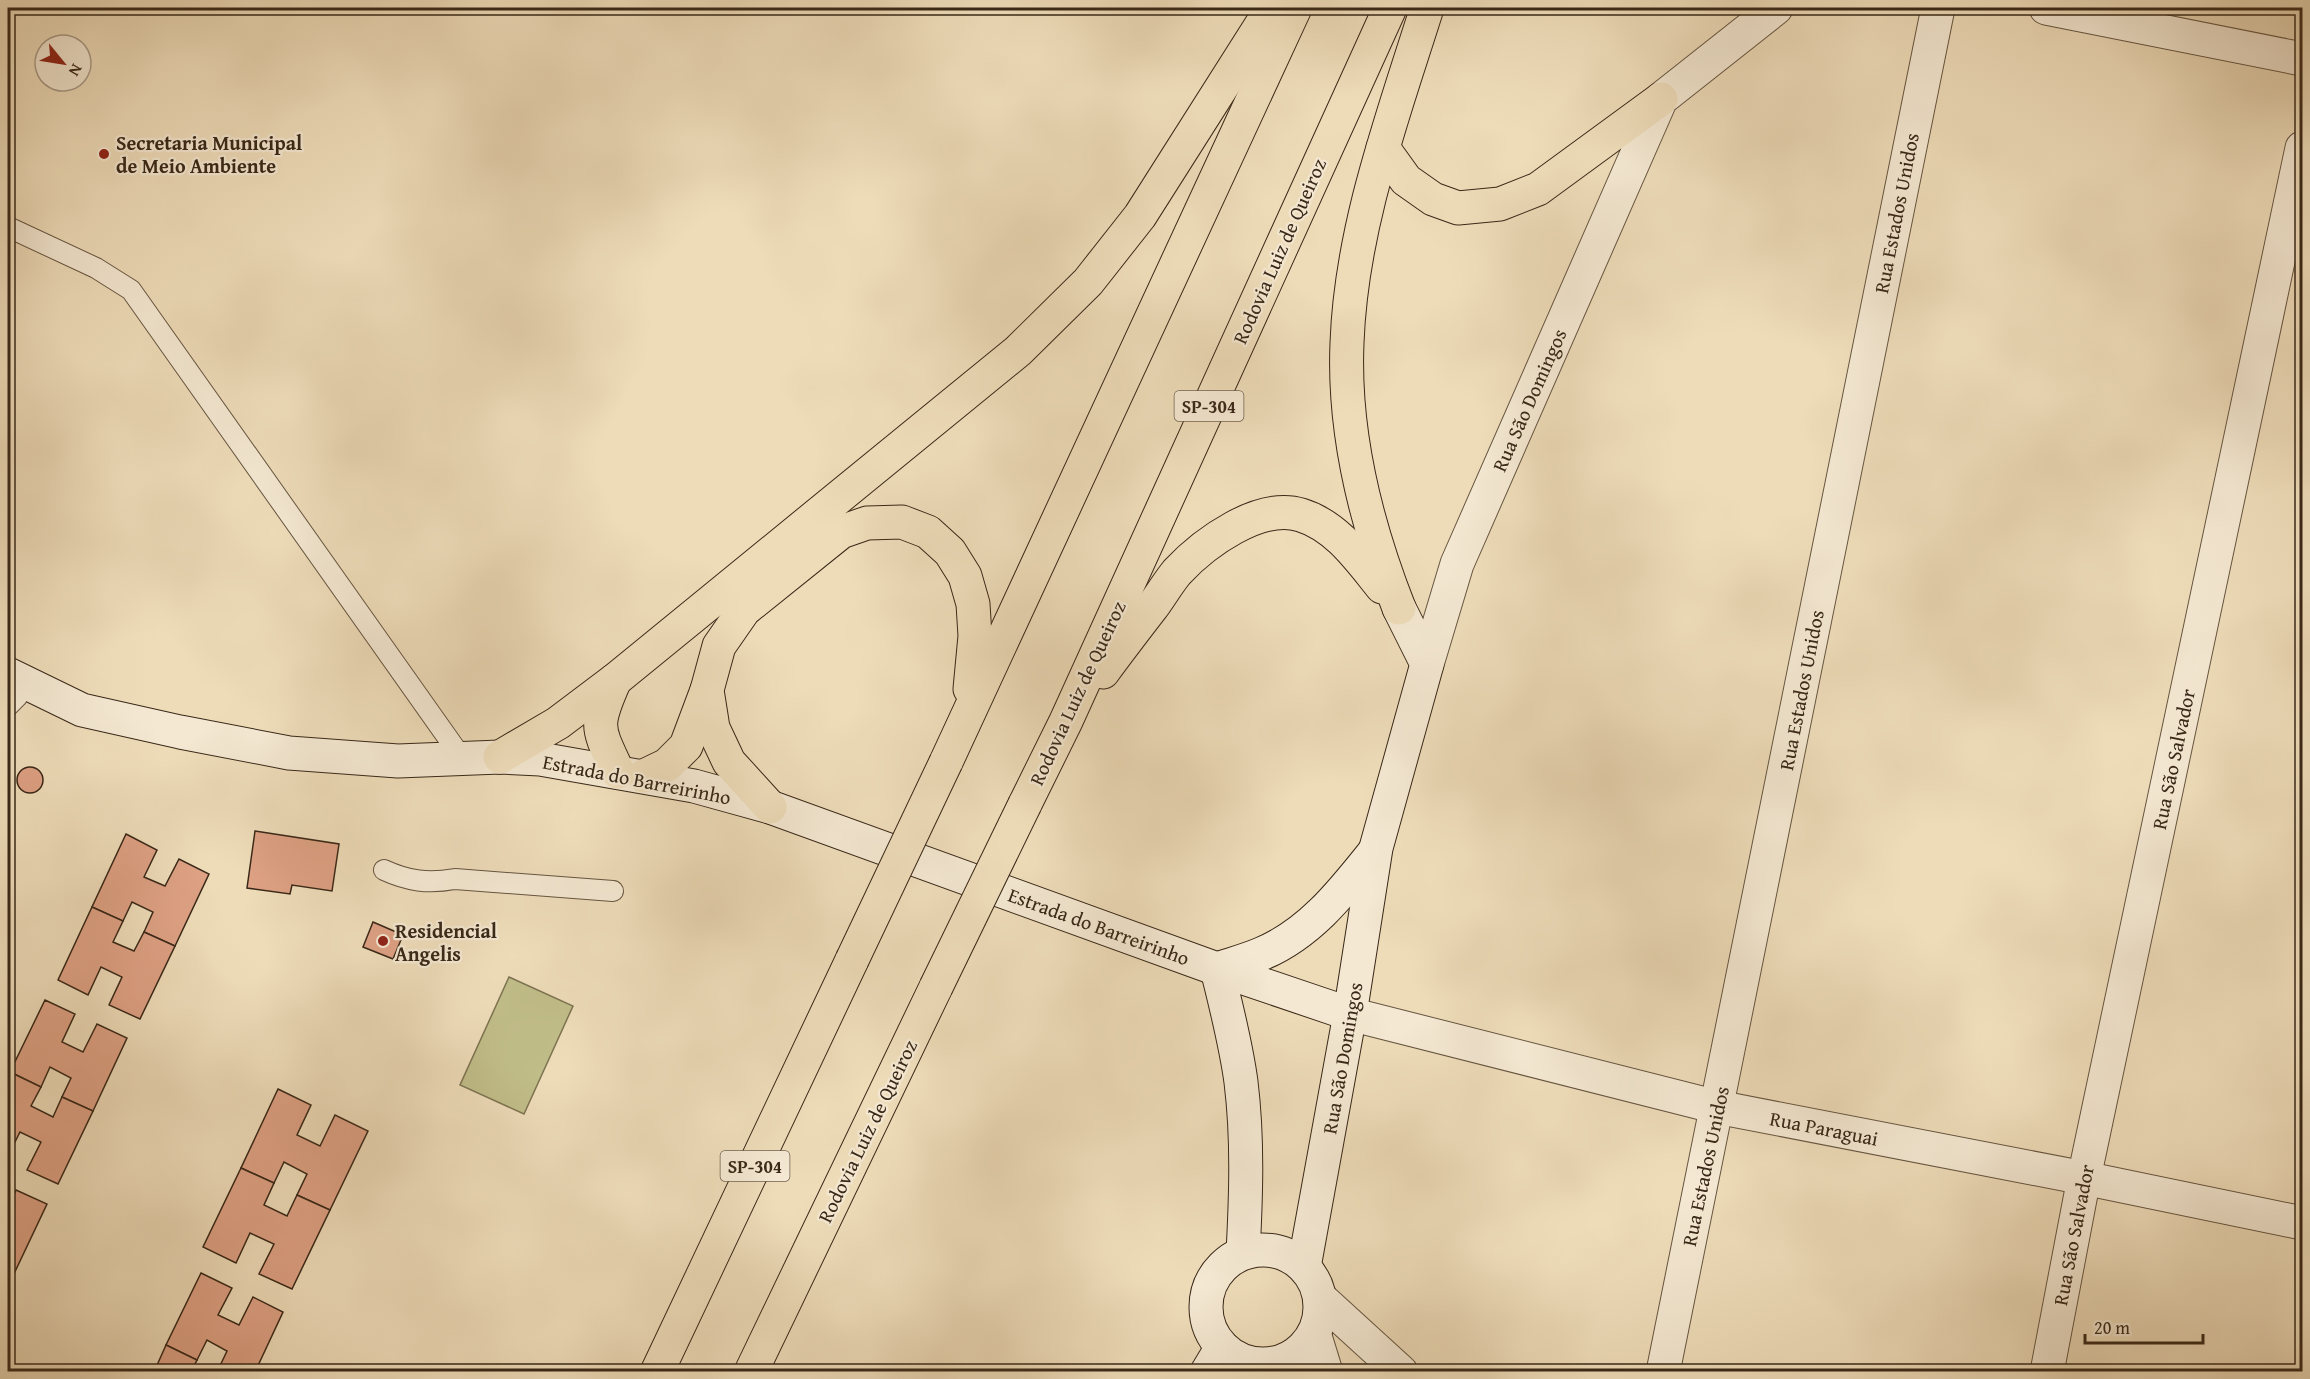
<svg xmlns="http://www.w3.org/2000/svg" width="2310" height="1379" font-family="'Gentium Book Plus',serif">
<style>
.green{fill:#c1be8a;stroke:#7d7351;stroke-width:1.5}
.building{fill:#dea184;stroke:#392818;stroke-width:1.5}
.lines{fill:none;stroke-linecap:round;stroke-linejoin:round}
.service-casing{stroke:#665540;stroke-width:22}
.minor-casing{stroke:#665540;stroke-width:35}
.tertiary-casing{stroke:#665540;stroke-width:35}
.secondary-casing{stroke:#392818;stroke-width:35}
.motorway-casing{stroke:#392818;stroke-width:35}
.service{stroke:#f4e8d2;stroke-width:20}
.minor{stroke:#f4e8d2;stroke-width:33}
.tertiary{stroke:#f4e8d2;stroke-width:33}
.secondary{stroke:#f4e8d2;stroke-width:33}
.motorway{stroke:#eedcb9;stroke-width:33}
.motorway-bridge-casing{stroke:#392818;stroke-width:35;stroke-linecap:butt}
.motorway-bridge{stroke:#eedcb9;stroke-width:33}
.poi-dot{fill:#8f2418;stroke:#f4e8d2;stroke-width:2}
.labels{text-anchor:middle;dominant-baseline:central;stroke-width:4.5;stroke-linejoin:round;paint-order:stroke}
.shield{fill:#f4e8d2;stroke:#716250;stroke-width:1.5}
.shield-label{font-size:18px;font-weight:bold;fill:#392818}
.poi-label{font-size:20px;font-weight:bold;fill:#392818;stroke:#f4e8d2;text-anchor:start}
.street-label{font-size:20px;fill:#392818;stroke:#f4e8d2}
</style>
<rect width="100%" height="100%" fill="#eedcb9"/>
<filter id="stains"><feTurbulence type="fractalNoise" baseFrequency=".00333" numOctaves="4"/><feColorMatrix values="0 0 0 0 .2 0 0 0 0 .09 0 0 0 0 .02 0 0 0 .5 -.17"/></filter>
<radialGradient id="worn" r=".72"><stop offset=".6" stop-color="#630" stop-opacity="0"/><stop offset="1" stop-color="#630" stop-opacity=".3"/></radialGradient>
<polygon class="green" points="509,977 573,1006 524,1114 460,1085"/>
<g class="building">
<circle cx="30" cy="780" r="13"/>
<polygon points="255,831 339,844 332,891 292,885 290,894 247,888"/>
<polygon points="126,834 157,850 144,877 165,886 179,859 209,874 175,946 144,932 153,912 132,902 123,921 92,907"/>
<polygon points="92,907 123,921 113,942 134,951 144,932 175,946 140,1019 109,1005 122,977 101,967 88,995 58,980"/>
<polygon points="373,922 403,935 393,959 363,947"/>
<polygon points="45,1000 75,1014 62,1042 83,1052 97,1024 127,1038 93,1111 62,1097 71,1078 50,1067 41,1087 10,1072"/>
<polygon points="10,1072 41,1087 31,1106 53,1117 62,1097 93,1111 58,1184 27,1170 41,1142 20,1132 8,1156 8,1077"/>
<polygon points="278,1089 311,1105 297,1135 320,1146 335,1115 368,1131 330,1210 297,1195 307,1174 284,1162 274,1183 241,1168"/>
<polygon points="241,1168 274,1183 264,1205 287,1216 297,1195 330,1210 292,1289 259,1274 274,1244 250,1233 236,1263 203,1247"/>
<polygon points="16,1190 47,1204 12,1278 8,1275 8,1209"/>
<polygon points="201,1273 232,1288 218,1315 239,1325 253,1297 283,1312 255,1372 218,1370 227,1351 207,1340 197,1360 166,1345"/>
<polygon points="166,1345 197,1360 191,1372 154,1372"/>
</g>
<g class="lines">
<defs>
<g id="service">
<polyline points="8,227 96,268 131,290 462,758"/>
<polyline points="8,706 17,697 26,683"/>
<path d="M 384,870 C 408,881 428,884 455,879 L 613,891"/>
</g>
<g id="minor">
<polyline points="2046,8 2302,59"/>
<polyline points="1427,664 1457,564 1661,99 1776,8"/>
<polyline points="1320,1298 1401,1372"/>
<polyline points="1663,1372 1938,8"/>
<polyline points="2047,1372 2084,1178 2302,148"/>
</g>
<g id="tertiary">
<polyline points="1350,1014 1717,1107 2084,1178 2302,1223"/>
<polyline points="1314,1333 1326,1372"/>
<polyline points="1237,1358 1251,1372"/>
</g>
<g id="secondary">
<polyline points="8,674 82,710 180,732 289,753 398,761 500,757 540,759 694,786 770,807 1217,969 1350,1014"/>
<path d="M 1217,969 C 1226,1006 1236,1044 1241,1082 C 1248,1139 1246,1196 1243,1253"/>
<path d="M 1217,969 C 1232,964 1247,960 1261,954 C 1310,934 1343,891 1375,851"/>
<circle cx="1263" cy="1307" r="57"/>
<polyline points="1304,1267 1350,1014 1376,848 1427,664 1399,608"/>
<polyline points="1207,1372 1222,1347"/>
</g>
<g id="motorway">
<polyline points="1383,148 1406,180 1433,199 1458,208 1500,204 1538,189 1661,99"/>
<path d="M 1399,608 C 1366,524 1343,435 1347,343 C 1351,228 1393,116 1427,8"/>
<path d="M 1103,672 C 1119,650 1136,628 1153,606 C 1161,595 1168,583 1177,572 C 1204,543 1260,502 1301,515 C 1337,526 1360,560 1382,587"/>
<path d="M 615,680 C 594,727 597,727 618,772"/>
<polyline points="500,757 558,723 615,680 1018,351 1088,282 1140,216 1272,8"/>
<polyline points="946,762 1295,8"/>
<polyline points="644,776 667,765 686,746 707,690"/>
<polyline points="1025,804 1066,721 1390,8"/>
<polyline points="770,807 729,762 713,728 707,690 719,646 744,610 841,532 867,523 902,522 928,532 950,552 965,576 973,604 975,636 970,689"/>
<polyline points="657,1372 852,960"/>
<polyline points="751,1372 936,987"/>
</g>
</defs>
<use href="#service" class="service-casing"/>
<use href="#minor" class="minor-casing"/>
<use href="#tertiary" class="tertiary-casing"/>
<use href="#secondary" class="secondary-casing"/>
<use href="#motorway" class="motorway-casing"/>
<use href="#service" class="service"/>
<use href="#minor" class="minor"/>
<use href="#tertiary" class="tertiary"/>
<use href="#secondary" class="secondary"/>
<use href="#motorway" class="motorway"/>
<defs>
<g id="motorway-bridge">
<polyline points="852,960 946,762"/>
<polyline points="936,987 1025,804"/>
</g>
</defs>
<use href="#motorway-bridge" class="motorway-bridge-casing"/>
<use href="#motorway-bridge" class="motorway-bridge"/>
</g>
<g class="poi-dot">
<circle cx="104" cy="154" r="6"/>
<circle cx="383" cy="941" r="6"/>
</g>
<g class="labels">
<g class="shield">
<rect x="1174.5" y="391" width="69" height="30" rx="4.5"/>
<rect x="720.5" y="1151" width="69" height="30" rx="4.5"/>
</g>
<g class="shield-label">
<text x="1209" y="406">SP-304</text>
<text x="755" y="1166">SP-304</text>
</g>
<g class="poi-label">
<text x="116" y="142">Secretaria Municipal<tspan x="116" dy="23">de Meio Ambiente</tspan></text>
<text x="395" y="930">Residencial<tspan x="395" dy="23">Angelis</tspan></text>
</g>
<g class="street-label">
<text transform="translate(1896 213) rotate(-79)">Rua Estados Unidos</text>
<text transform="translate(1279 251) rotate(-66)">Rodovia Luiz de Queiroz</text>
<text transform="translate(1529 400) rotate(-66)">Rua São Domingos</text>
<text transform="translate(1801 690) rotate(-79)">Rua Estados Unidos</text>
<text transform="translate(1077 693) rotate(-65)">Rodovia Luiz de Queiroz</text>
<text transform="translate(2173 759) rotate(-78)">Rua São Salvador</text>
<text transform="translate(637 779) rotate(11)">Estrada do Barreirinho</text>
<text transform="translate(1099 926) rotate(20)">Estrada do Barreirinho</text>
<text transform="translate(1342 1058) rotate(-80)">Rua São Domingos</text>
<text transform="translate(1824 1128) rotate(11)">Rua Paraguai</text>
<text transform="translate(867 1131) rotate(-64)">Rodovia Luiz de Queiroz</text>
<text transform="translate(1705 1166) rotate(-78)">Rua Estados Unidos</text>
<text transform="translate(2073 1235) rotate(-79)">Rua São Salvador</text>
</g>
</g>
<rect width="2310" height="1379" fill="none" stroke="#eedcb9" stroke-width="30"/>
<rect x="9" y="9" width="2292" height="1361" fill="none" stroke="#392818" stroke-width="3"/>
<rect x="15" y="15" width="2280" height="1349" fill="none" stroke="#392818" stroke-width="1.5"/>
<g transform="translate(63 63) rotate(120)"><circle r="28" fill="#f4e8d2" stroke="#a99b88" stroke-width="1.5"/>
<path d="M0-4.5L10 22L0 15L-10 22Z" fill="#8f2418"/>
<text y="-9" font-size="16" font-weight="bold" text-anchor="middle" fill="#392818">N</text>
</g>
<path d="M2085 1334v9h118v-9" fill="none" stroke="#392818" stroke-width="3"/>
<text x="2094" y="1334" font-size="18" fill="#392818" stroke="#f4e8d2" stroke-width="4.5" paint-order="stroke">20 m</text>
<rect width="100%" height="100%" filter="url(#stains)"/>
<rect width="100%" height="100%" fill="url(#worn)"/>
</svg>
